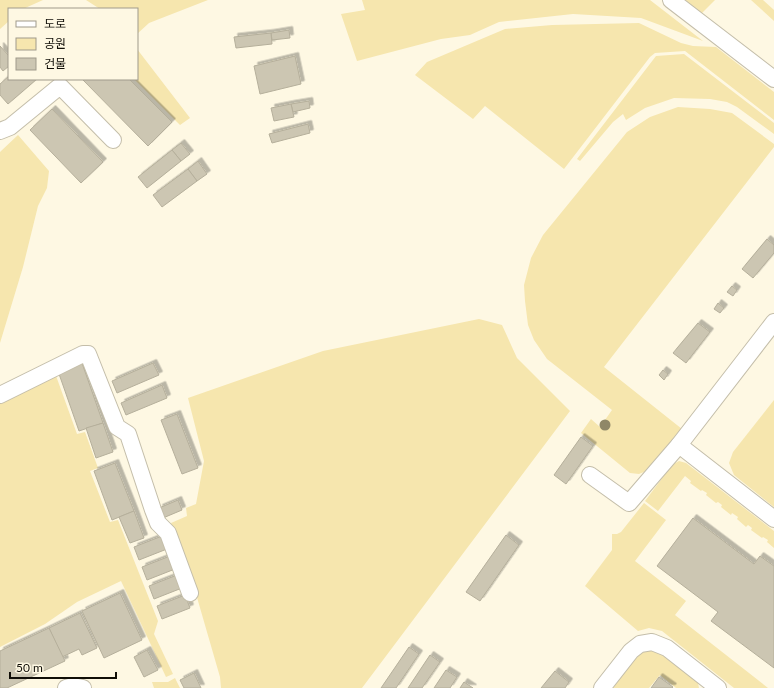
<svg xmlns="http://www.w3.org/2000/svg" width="774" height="688" font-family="Lato,'Noto Sans KR',sans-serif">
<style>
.green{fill:#f6e6ae}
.building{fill:#ccc6b2;stroke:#b5af9b;filter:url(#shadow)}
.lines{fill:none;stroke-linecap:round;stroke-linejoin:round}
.minor-casing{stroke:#c4beaa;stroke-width:18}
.minor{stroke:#fff;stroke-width:16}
.tree{fill:#8f8767}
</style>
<defs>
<filter id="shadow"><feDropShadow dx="3.5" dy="-3.5" stdDeviation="0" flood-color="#0004"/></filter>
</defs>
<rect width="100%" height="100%" fill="#fef8e3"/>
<g class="green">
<polygon points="0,0 43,0 23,9 9,9 9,21 0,29"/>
<polygon points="86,0 208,0 149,23 137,34 137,9 100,9"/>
<polygon points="362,0 650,0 703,41 641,18 573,14 499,22 470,35 441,39 357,61 341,14 365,10"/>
<polygon points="683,0 715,0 701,14"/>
<polygon points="751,0 763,0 774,10 774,21"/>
<polygon points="639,23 681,43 693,46 716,47 774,92 774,120 685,51 655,53 650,57 564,169 485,106 473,119 415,75 427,62 505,29 552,25"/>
<polygon points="137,49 190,118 180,125 134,79 137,79"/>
<polygon points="684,54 774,123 774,134 737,107 727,102 710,99 674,98 645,108 626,120 623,114 613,122 580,161 577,159 656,56"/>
<polygon points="678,107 710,109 732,113 774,144 774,147 604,367 682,429 651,469 639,474 630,473 581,433 591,419 600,427 612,410 547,359 534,340 528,325 525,301 524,285 531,258 543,235 627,132 650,117"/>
<polygon points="18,135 49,171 47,188 38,206 23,267 0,343 0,152"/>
<polygon points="479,319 502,325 517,358 570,411 362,688 221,688 220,677 196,594 171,523 187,516 186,508 196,504 204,461 188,398 323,351"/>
<polygon points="55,373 77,434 85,432 98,468 90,471 110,522 118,520 158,621 154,634 173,674 166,677 121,581 77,602 45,624 0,647 0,403"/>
<polygon points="774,400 774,507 734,475 729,463 733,452"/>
<polygon points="679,461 686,463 774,531 774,548 767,542 768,540 763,537 762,538 751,530 752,528 748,525 746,527 737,519 738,517 732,513 731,515 721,507 722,505 718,502 716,503 706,495 707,493 702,490 701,491 690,483 691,481 685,476 658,511 645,501 672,465"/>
<polygon points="644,503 666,520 635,561 686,601 675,615 768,688 734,688 662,631 649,628 638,631 585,586 612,550 612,534 617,534 621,532"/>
<polygon points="645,649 658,652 695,680 698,683 699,688 676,688 660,675 649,688 613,688 639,653"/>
<polygon points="175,678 180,688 154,688 152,682 168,682"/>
</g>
<g class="building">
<polygon points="289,30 290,38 272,40 271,33"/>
<polygon points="271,33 272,44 236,48 234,37"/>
<polygon points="0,46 9,56 9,66 3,71 0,67"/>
<polygon points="295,56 301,84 260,94 254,66"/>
<polygon points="9,76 9,79 37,79 8,104 0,95 0,84"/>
<polygon points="84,79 129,79 172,122 148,146 83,80"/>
<polygon points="309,101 310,108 293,112 291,104"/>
<polygon points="291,104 294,117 274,121 271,108"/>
<polygon points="52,109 103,162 81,183 30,130"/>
<polygon points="308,124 310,133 272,143 269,134"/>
<polygon points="181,143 190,154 181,161 172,150"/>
<polygon points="172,150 181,161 147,188 138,177"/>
<polygon points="198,161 207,174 197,181 188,169"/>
<polygon points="188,169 197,181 162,207 153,195"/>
<polygon points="767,239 774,245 774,253 753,278 742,269"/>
<polygon points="732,286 737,290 733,296 727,292"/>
<polygon points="718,303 724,308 720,313 714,309"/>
<polygon points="698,323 710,332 686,363 673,353"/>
<polygon points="82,363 103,423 79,431 58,371"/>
<polygon points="153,363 159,375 117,393 112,381"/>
<polygon points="663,370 668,374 664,380 659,375"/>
<polygon points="162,385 167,398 126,415 121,403"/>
<polygon points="177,414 198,468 182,474 161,420"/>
<polygon points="103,423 113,452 96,458 86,428"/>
<polygon points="581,437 593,446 566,484 554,475"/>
<polygon points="115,463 134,511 112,520 94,471"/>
<polygon points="178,500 182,510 163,518 159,508"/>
<polygon points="134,511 144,538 130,543 119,517"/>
<polygon points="693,518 754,564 760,556 774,566 774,668 711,621 718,612 657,566"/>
<polygon points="506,535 519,545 480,601 466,592"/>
<polygon points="162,536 167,549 139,560 134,547"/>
<polygon points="170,556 175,569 147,580 142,567"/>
<polygon points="177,575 182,588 154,599 149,586"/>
<polygon points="120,593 142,640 104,658 82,611"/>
<polygon points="185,595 190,608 162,619 157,606"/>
<polygon points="80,613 97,648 82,655 79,649 62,657 49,628"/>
<polygon points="49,628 65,661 7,688 0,688 0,651"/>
<polygon points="409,647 419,654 396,688 381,688"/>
<polygon points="147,650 158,670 144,677 134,657"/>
<polygon points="430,655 440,662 422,688 408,688"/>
<polygon points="446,670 457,677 450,688 434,688"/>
<polygon points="555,671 569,682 565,688 541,688"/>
<polygon points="194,673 201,688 184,688 180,680"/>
<polygon points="659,677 673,687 672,688 651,688"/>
<polygon points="464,682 473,688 460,688"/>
</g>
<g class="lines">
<defs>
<g id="minor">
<polyline points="671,0 774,79"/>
<polyline points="0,131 10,127 60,86 113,140"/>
<polyline points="0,395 83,354 88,354 117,427 128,434 153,510 158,523 168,533 190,593"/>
<polyline points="679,445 774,322"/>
<polyline points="590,475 629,503 679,445 774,519"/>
<polyline points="66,688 73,686 83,688"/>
<polyline points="602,688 631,651 640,644 652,642 667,648 718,688"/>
</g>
</defs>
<use href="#minor" class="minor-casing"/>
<use href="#minor" class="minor"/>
</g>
<circle class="tree" cx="605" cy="425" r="5.5"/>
<rect x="8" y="8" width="130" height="72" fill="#fef8e3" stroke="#9f9a8b"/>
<rect x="16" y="21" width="20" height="6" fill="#ffffff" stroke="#9f9a8b"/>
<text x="44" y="28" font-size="12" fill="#100e07">도로</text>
<rect x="16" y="38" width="20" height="12" fill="#f6e6ae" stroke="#9f9a8b"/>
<text x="44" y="48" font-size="12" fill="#100e07">공원</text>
<rect x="16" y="58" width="20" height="12" fill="#ccc6b2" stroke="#9f9a8b"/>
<text x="44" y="68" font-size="12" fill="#100e07">건물</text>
<path d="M10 672v6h106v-6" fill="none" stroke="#100e07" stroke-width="2"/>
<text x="16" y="672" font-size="12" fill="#100e07" stroke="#fef8e3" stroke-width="3" paint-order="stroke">50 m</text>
</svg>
